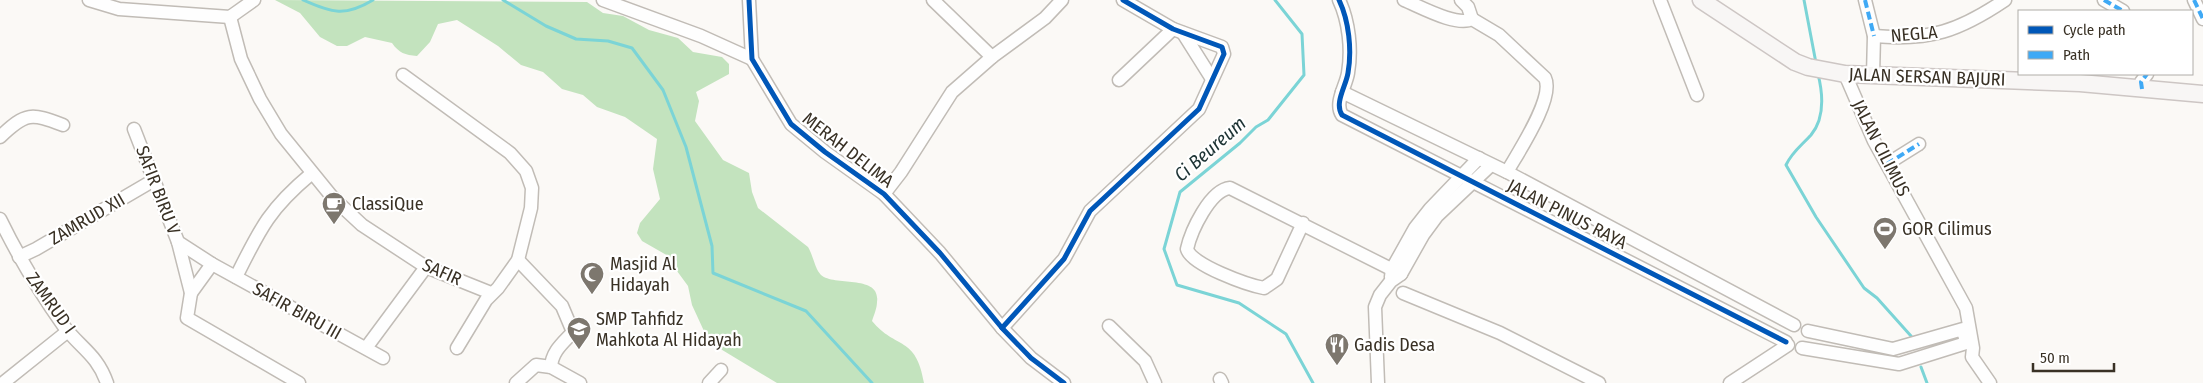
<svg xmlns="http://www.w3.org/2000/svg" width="2203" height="383" font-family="'Fira Sans Condensed',sans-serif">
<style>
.forest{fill:#c3e3be}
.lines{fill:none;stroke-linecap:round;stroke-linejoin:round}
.stream{stroke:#7bd4d6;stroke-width:3}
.minor-casing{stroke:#c1bcb6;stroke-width:15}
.major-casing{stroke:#cdc6c4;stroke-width:19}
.minor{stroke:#fefefe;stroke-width:12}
.major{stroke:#f8f6f5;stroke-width:16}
.quiet{stroke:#3fa9f5;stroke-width:4;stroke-dasharray:8 4;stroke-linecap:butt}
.cycleway-casing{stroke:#fff;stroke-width:8}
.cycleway{stroke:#0057b8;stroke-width:5}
.labels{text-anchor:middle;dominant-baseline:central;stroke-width:4.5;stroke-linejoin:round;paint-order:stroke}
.street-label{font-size:18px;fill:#393125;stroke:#fff}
.poi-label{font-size:18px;fill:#393125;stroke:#fff;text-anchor:start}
.water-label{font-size:19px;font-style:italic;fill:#1c3233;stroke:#fff}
</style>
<rect width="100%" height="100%" fill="#fbf9f6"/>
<path class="forest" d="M 275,0 L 587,2 L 603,13 L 623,16 L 649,30 L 678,38 L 693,52 L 722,57 L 729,64 L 729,74 L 696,92 L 699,101 L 695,121 L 723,160 L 749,173 L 752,192 L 758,208 L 808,247 C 813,255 815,269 821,275 C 835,287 881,274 877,302 C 877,308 874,315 872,321 C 896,350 916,335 924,383 L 777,383 L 709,342 L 692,305 L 688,286 L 677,271 L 677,261 L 642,241 L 637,233 L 640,223 L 660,199 L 653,169 L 657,139 L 625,117 L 597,107 L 583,95 L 562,89 L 543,72 L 521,65 L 498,46 L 457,20 L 438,24 L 430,42 L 417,56 C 405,55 399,53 392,43 L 365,37 L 347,46 L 337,46 L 320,37 L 300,13 Z"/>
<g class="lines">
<g class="stream">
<path d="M 303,0 C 332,13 345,17 373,0"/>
<polyline points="503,0 546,26 576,39 608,41 632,48 663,90 686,147 712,246 713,273 806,311 872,383"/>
<polyline points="1275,0 1302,34 1304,75 1268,120 1256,127 1240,143 1180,192 1164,249 1177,285 1239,303 1286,334 1313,383"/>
<polyline points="1804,0 1816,63"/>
<path d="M 1818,74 C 1823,94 1825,118 1811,135 C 1801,146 1792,152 1786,165 L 1816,217 L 1864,288 L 1877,298 L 1911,336"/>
<polyline points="1921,367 1927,383"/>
</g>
<defs>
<g id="minor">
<polyline points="89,0 119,9 230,17 254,0"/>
<polyline points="603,0 701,36 752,59"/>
<polyline points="749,0 752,59 791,124 825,152 884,194 940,253 1002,328 1031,358 1064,383"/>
<polyline points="933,0 992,57"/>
<path d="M 1339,0 C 1349,21 1352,50 1348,73 C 1346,86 1334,103 1342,115 L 1786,342"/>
<path d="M 1404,0 C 1421,7 1457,27 1472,19 L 1499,35 L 1545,78 C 1555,98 1517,154 1507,172"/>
<polyline points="1461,0 1468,7 1472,19"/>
<polyline points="1660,0 1697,95"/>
<polyline points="1865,0 1874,36 1873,75"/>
<polyline points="2104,0 2123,11"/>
<polyline points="2194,0 2203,19"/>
<polyline points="230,17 241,59 260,99 281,134 333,198 362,225 426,267 491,293"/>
<polyline points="1183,33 1212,79"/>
<path d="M 1874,36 C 1930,41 1959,31 2005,0"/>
<polyline points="1845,74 1874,141 1966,308 1973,348 1972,357 1990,383"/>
<polyline points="403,75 510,153 526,171 532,188 531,208 518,260 498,288 486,300 457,348"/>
<polyline points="1119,80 1173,29"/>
<polyline points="2142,89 2141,82 2147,74"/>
<polyline points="1342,92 1507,172 1794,325"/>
<polyline points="134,129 178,242 212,264 383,358"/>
<path d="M 0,137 C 26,112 31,113 63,125"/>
<polyline points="1887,164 1919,144"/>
<polyline points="884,194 901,172 952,92 992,57 1045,18 1062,0"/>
<path d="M 0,219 C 18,256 39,291 63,325 C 80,348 97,354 107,383"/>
<path d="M 1303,223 L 1277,279 L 1264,288 C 1248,285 1191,265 1187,249 C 1191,231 1210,190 1230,188 L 1401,274"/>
<polyline points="178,242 191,293 187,318 299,383"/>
<polyline points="19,257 36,249 154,180"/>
<path d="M 518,260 L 562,306 L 573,332 C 563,343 552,351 551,367"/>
<path d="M 236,277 C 260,229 269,209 311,174"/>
<polyline points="1391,277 1392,269 1415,228 1430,209 1479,158"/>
<polyline points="191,293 212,264"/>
<polyline points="1403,293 1500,333 1599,383"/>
<polyline points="1109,326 1145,361 1155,383"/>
<polyline points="1002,328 1064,259 1090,211 1199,109 1224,54 1222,47 1173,29 1123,0"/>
<polyline points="366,348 426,267"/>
<polyline points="1802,348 1899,364 1966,343 1963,329 1893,349 1808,331"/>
<polyline points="1220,379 1222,383"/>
<polyline points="3,383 68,331"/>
<polyline points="516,383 536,365 551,367 580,383"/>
<polyline points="709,383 721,370"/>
<polyline points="1378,383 1375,307 1380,295 1391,281 1401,274 1423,235 1437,216 1491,165"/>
<polyline points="1730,383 1788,345"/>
</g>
<polyline id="major" points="1701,0 1795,62 1808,67 1845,74 2080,83 2203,94"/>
</defs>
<use href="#minor" class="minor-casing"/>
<use href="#major" class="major-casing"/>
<use href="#minor" class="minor"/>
<use href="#major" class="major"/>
<g class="quiet">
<polyline points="1865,0 1874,36"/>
<polyline points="2104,0 2123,11"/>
<polyline points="2194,0 2203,19"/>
<polyline points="2142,89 2141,82 2147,74"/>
<polyline points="1887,164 1919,144"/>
</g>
<defs>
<g id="cycleway">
<polyline points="749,0 752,59 791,124 825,152 884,194 940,253 1002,328 1031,358 1064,383"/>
<path d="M 1339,0 C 1349,21 1352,50 1348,73 C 1346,86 1334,103 1342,115 L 1786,342"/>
<polyline points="1002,328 1064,259 1090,211 1199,109 1224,54 1222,47 1173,29 1123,0"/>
</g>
</defs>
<use href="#cycleway" class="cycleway-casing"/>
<use href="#cycleway" class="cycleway"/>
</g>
<defs>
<symbol id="cafe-pin" viewBox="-11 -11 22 30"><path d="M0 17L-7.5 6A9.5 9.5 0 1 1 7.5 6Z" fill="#7d776e" stroke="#fff"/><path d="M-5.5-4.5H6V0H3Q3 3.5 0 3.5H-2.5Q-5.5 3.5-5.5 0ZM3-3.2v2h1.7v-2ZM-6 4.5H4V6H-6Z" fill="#fff"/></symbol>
<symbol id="stadium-pin" viewBox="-11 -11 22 30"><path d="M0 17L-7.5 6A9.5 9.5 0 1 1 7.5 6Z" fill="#7d776e" stroke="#fff"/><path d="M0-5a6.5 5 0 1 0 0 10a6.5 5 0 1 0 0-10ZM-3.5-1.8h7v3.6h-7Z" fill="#fff"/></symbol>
<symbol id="mosque-pin" viewBox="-11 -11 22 30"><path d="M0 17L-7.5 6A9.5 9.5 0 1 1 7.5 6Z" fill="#7d776e" stroke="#fff"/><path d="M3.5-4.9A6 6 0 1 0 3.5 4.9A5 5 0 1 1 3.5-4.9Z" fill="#fff"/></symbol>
<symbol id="school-pin" viewBox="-11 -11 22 30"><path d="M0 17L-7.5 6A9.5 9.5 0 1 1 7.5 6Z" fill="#7d776e" stroke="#fff"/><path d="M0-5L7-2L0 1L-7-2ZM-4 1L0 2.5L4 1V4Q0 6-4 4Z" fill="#fff"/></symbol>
<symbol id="restaurant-pin" viewBox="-11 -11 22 30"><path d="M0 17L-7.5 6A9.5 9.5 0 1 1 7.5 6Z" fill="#7d776e" stroke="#fff"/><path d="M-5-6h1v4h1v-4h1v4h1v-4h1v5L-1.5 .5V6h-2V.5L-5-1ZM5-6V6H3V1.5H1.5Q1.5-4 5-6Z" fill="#fff"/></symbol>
</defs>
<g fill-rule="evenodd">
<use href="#cafe-pin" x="320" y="190" width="28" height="38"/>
<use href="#stadium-pin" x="1871" y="215" width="28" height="38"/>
<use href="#mosque-pin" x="578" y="260" width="28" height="38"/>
<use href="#school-pin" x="565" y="315" width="28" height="38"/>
<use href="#restaurant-pin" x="1323" y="331" width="28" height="38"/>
</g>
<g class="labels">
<g class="street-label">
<text transform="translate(1914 34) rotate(-5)">NEGLA</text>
<text transform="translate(1927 77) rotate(2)">JALAN SERSAN BAJURI</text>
<text transform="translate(1881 148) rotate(63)">JALAN CILIMUS</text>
<text transform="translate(848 150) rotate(38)">MERAH DELIMA</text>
<text transform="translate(158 190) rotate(69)">SAFIR BIRU V</text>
<text transform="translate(1567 214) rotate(27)">JALAN PINUS RAYA</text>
<text transform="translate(87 219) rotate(-30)">ZAMRUD XII</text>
<text transform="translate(442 272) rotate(24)">SAFIR</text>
<text transform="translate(51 303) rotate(54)">ZAMRUD I</text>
<text transform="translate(297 311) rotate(29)">SAFIR BIRU III</text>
</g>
<g class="poi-label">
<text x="352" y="204">ClassiQue</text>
<text x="1902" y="229">GOR Cilimus</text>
<text x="610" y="264">Masjid Al<tspan x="610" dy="21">Hidayah</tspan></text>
<text x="596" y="319">SMP Tahfidz<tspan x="596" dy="21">Mahkota Al Hidayah</tspan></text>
<text x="1354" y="345">Gadis Desa</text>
</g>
<g class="water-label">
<text transform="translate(1210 149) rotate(-41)">Ci Beureum</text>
</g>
</g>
<rect x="2018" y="10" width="175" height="65" fill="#ffffff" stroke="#b0ada8"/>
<rect x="2028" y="26" width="25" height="8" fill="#0057b8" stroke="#b0ada8"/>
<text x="2063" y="35" font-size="15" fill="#393125">Cycle path</text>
<rect x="2028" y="51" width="25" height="8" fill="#3fa9f5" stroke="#b0ada8"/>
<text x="2063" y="60" font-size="15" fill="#393125">Path</text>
<path d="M2033 363v8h81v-8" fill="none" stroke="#393125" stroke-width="2.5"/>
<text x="2040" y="363" font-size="15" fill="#393125" stroke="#ffffff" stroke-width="4" paint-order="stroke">50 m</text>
</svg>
